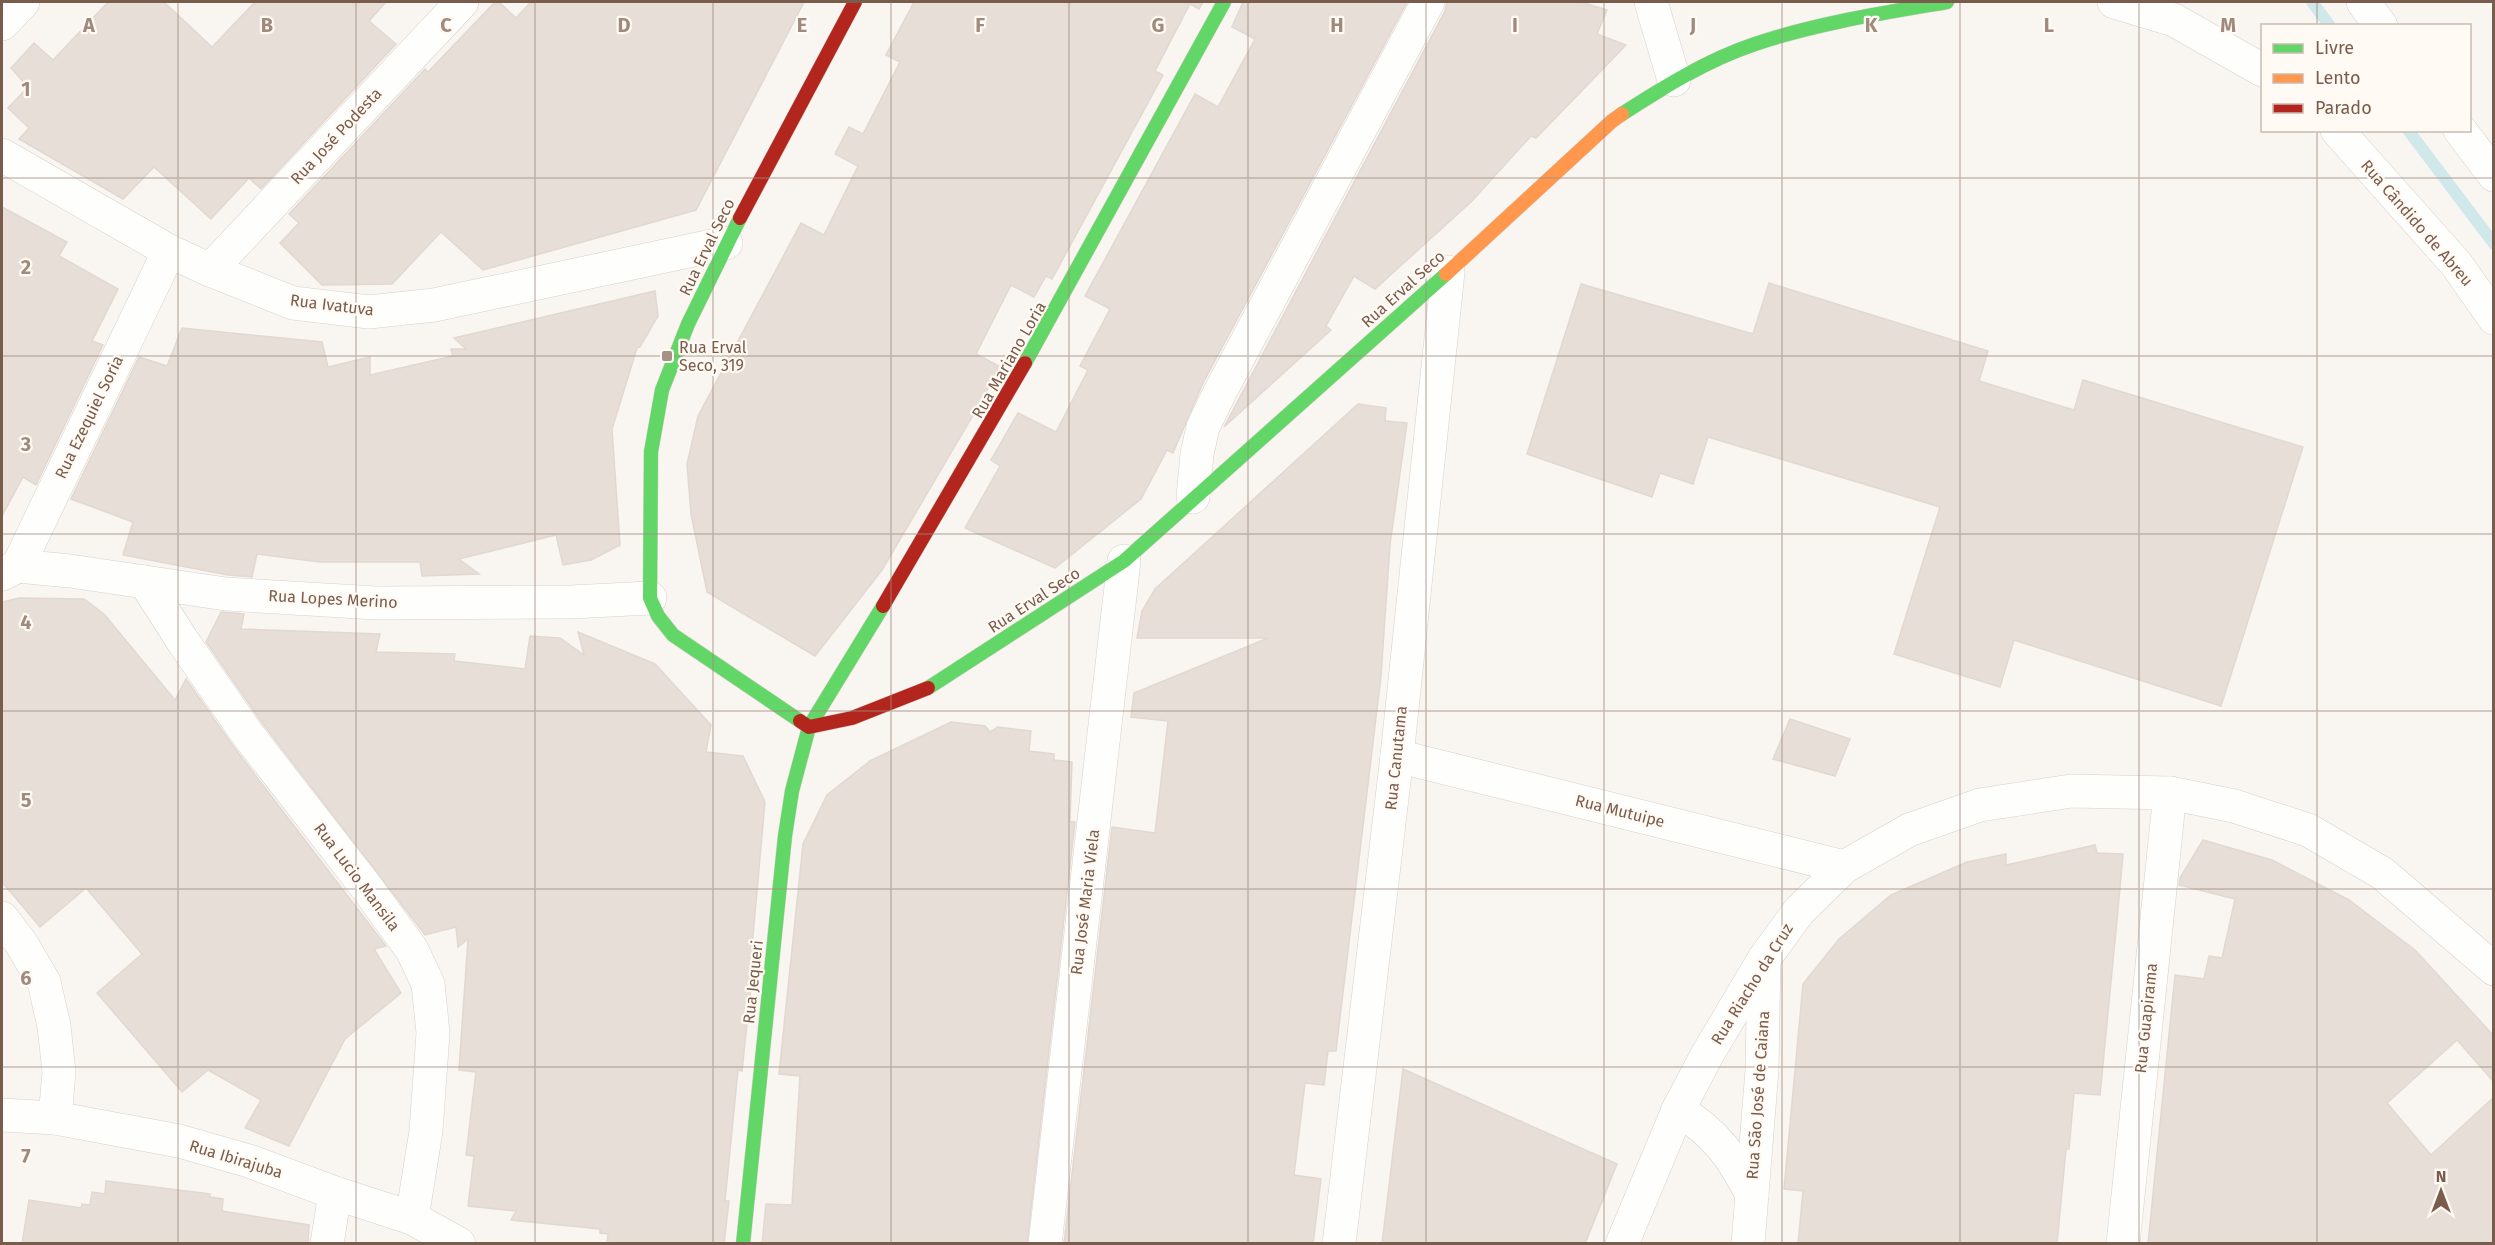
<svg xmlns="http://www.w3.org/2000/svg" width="2495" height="1245" font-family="'Fira Sans',sans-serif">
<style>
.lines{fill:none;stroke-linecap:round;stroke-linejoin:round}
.stream{stroke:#d0e8ea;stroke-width:12}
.building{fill:#e6ded7;stroke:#e2d8d2;stroke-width:1.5}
.street-casing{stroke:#d7d1cb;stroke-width:34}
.fast-casing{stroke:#d9d2cb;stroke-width:15}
.slow-casing{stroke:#d9d2cb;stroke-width:15}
.jam-casing{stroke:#d9d2cb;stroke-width:15}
.street{stroke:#fefefd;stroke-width:33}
.fast{stroke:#63d668;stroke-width:14}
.slow{stroke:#ff974d;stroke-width:14}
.jam{stroke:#b3261e;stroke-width:14}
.grid{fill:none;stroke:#9f8a7d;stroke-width:1.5;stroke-opacity:0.55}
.poi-dot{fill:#a69286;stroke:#fffaf3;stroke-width:2}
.labels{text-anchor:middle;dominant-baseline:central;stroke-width:4.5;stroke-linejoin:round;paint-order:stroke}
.street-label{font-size:16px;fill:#7a5c4d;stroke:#fffaf3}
.poi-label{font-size:16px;fill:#7a5c4d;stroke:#fffaf3;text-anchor:start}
.grid-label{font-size:20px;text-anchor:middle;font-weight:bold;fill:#9f8a7d;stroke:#fffaf3;stroke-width:4.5;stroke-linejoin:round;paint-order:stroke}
</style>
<rect width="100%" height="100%" fill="#f9f5f0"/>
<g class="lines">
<g class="stream">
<polyline points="2312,2 2330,26"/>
<polyline points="2408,130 2494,244"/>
</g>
</g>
<g class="building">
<polygon points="108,2 164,2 212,47 255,2 386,2 369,21 396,44 261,189 249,178 211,219 154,167 123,199 19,139 29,128 8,108 28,87 11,68 34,43 53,60"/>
<polygon points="495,2 499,2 516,18 531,2 804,2 696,210 483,270 441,232 392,284 322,285 280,243 299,223 289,214 425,69 428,72"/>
<polygon points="914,2 1203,2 1199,9 1190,4 1155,71 1163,75 1052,279 1046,276 1034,297 1011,285 976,354 999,366 985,395 882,570 815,656 707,592 691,514 687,464 698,416 801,223 824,235 858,166 835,154 849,127 863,134 900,62 886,55"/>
<polygon points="1243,2 1407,2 1203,383 1173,453 1167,450 1141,499 1055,568 965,528 1000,466 991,460 1018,413 1056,432 1088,370 1080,366 1110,309 1085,296 1195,94 1218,107 1255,39 1232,27"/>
<polygon points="1447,2 1581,2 1607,10 1597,34 1626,45 1536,138 1531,136 1472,201 1375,289 1354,276 1326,326 1331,330 1224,427 1445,11"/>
<polygon points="2,207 67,242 59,256 118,289 92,341 103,345 36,485 23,477 2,516"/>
<polygon points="1769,283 1988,351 1979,381 2074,410 2083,380 2303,447 2221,706 2014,640 2000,687 1894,654 1940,507 1708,437 1693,484 1660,473 1652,497 1527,454 1581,284 1753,334"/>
<polygon points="655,291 658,316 640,347 637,348 612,429 620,545 591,560 563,565 556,535 459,559 479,574 422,576 420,562 320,562 257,554 252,577 228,575 123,555 133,522 71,499 139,357 167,366 182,328 322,342 328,367 370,357 370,375 453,356 451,349 466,349 454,338"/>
<polygon points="1358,404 1386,408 1385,421 1407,423 1390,545 1381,676 1336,1051 1328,1051 1324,1085 1305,1083 1294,1175 1321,1179 1313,1244 1064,1244 1112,827 1155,833 1168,721 1131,717 1134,693 1268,638 1137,638 1142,611 1155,589"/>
<polygon points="19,598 84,599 104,614 175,700 186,679 233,746 386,946 374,949 401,993 345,1039 289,1146 245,1128 261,1100 208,1070 182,1092 97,993 142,954 86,888 40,927 2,882 2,602"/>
<polygon points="221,612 244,614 241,629 380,634 376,652 455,654 454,661 525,669 530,636 560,638 584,655 578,632 655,664 711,725 706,752 743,756 765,802 752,947 756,939 742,1071 738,1070 725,1201 729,1201 724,1244 607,1244 608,1234 600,1233 600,1229 511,1220 516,1211 468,1206 474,1156 466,1155 476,1072 459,1070 468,939 458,947 456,927 425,935 263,724 206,642"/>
<polygon points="1790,719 1850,739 1835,776 1773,759"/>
<polygon points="951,722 985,726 990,732 998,727 1031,731 1029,751 1054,754 1054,760 1072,762 1070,822 1075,822 1027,1244 762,1244 766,1204 792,1205 800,1076 779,1074 803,844 827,795 870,761"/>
<polygon points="2203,840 2272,860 2349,900 2415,950 2493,1035 2493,1081 2457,1040 2387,1103 2431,1155 2493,1098 2493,1244 2148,1244 2175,975 2204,979 2209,956 2222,958 2235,899 2179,885 2180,878"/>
<polygon points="2095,845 2097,853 2123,854 2118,910 2100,1095 2074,1093 2069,1149 2066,1149 2057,1244 1798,1244 1803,1191 1784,1189 1803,984 1839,939 1891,895 1967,862 2006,854 2006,865"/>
<polygon points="1403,1069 1617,1164 1585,1244 1382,1244"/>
<polygon points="106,1181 210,1194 210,1197 223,1199 222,1211 309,1225 308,1244 22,1244 29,1200 81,1208 82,1204 90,1205 92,1192 105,1194"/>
</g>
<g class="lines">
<defs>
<g id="street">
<polyline points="1651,2 1674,80"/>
<polyline points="2114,2 2174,20 2262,70"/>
<polyline points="2363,2 2381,26"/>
<polyline points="2,24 23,2"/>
<polyline points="2337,130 2457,265 2494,318"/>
<polyline points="2460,130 2494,175"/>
<polyline points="2,155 169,251 210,270 293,303 369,312 434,305 726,243"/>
<polyline points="210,270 462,2"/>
<polyline points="1193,497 1197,454 1203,427 1220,392 1428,2"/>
<polyline points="18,566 70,571 226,594 376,603 571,602 650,598"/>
<polyline points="2,574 18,566 169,251"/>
<polyline points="145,582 182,640 248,735 367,888 412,950 428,984 433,1033 426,1131 412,1218"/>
<polyline points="1397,756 1844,867"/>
<polyline points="2,918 21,943 44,982 54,1026 59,1072 55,1118"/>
<path d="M 1678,1110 C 1716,1133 1732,1156 1752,1195"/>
<polyline points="2,1115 55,1118 179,1141 249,1161 335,1193 412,1218 459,1244"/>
<polyline points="327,1244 335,1193"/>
<polyline points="1045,1244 1124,561"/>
<polyline points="1339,1244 1397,756 1448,272"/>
<polyline points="1622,1244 1678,1110 1707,1055 1764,959 1799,911 1844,867 1909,830 1980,805 2071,791 2170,793 2234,806 2308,830 2382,873 2494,969"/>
<polyline points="1748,1244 1762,1070 1764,959"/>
<polyline points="2123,1244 2170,793"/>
</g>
<g id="fast">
<path d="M 1622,114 C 1664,87 1707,60 1755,44 C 1817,23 1883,13 1947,2"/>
<polyline points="740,218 688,324 662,390 651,452 650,598 658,616 673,635 800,721"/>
<polyline points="1025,363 1224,2"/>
<polyline points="928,688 1124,561 1446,274"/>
<polyline points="743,1244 785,836 792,791 809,727 883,606"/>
</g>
<polyline id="slow" points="1446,274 1612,121 1622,114"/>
<g id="jam">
<polyline points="740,218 855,2"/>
<polyline points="883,606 1025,363"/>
<polyline points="800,721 809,727 852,718 928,688"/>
</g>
</defs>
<use href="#street" class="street-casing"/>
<use href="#fast" class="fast-casing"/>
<use href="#slow" class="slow-casing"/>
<use href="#jam" class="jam-casing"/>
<use href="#street" class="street"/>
<use href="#fast" class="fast"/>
<use href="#slow" class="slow"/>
<use href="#jam" class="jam"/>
</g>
<path class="grid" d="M 178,2 L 178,1244M 356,2 L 356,1244M 535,2 L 535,1244M 713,2 L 713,1244M 891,2 L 891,1244M 1069,2 L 1069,1244M 1248,2 L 1248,1244M 1426,2 L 1426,1244M 1604,2 L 1604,1244M 1782,2 L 1782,1244M 1960,2 L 1960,1244M 2139,2 L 2139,1244M 2317,2 L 2317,26M 2317,130 L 2317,1244M 2,178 L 2494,178M 2,356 L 2494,356M 2,534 L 2494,534M 2,711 L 2494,711M 2,889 L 2494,889M 2,1067 L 2494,1067"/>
<rect class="poi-dot" x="661" y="350" width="12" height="12" rx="3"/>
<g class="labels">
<g class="street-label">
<text transform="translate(336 136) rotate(-47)">Rua José Podesta</text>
<text transform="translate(2417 223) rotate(49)">Rua Cândido de Abreu</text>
<text transform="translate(707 247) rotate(-64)">Rua Erval Seco</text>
<text transform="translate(1403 289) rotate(-42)">Rua Erval Seco</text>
<text transform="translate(332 305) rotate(7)">Rua Ivatuva</text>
<text transform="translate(1009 360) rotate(-60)">Rua Mariano Loria</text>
<text transform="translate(89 417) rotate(-64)">Rua Ezequiel Soria</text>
<text transform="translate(333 599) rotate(3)">Rua Lopes Merino</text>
<text transform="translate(1034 600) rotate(-33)">Rua Erval Seco</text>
<text transform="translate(1396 758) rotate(-84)">Rua Canutama</text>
<text transform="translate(1620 811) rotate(14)">Rua Mutuipe</text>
<text transform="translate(357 877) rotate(53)">Rua Lucio Mansila</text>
<text transform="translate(1085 902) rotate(-83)">Rua José Maria Viela</text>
<text transform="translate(753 982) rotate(-84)">Rua Jequeri</text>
<text transform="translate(1752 984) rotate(-58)">Rua Riacho da Cruz</text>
<text transform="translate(2146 1018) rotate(-84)">Rua Guapirama</text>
<text transform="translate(1758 1095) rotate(-86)">Rua São José de Caiana</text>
<text transform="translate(236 1159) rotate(17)">Rua Ibirajuba</text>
</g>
<g class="poi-label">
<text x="679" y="347">Rua Erval<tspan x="679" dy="18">Seco, 319</tspan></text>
</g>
</g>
<g class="grid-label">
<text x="89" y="32">A</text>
<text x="267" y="32">B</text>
<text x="446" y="32">C</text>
<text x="624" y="32">D</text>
<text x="802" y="32">E</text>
<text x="980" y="32">F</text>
<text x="1158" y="32">G</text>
<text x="1337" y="32">H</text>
<text x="1515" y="32">I</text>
<text x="1693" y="32">J</text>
<text x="1871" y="32">K</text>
<text x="2049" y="32">L</text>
<text x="2228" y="32">M</text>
<text x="26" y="96">1</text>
<text x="26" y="274">2</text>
<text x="26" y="451">3</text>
<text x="26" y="629">4</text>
<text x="26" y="807">5</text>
<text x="26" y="985">6</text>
<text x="26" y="1163">7</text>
</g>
<rect width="2495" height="1245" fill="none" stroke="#7a5c4d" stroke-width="6"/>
<rect x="2261" y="24" width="210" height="108" fill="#fffaf3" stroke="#cabbb1" stroke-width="1.5"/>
<rect x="2273" y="44" width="30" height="9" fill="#63d668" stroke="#cabbb1" stroke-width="1.5"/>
<text x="2315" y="54" font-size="18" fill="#7a5c4d">Livre</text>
<rect x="2273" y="74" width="30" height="9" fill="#ff974d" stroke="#cabbb1" stroke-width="1.5"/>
<text x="2315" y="84" font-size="18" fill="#7a5c4d">Lento</text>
<rect x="2273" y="104" width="30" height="9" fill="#b3261e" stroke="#cabbb1" stroke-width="1.5"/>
<text x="2315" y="114" font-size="18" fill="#7a5c4d">Parado</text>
<g transform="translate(2441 1191)" stroke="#fffaf3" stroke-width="4.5" paint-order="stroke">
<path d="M0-4.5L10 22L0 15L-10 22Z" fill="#7a5c4d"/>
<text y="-9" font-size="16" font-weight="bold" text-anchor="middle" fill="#7a5c4d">N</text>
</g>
</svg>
